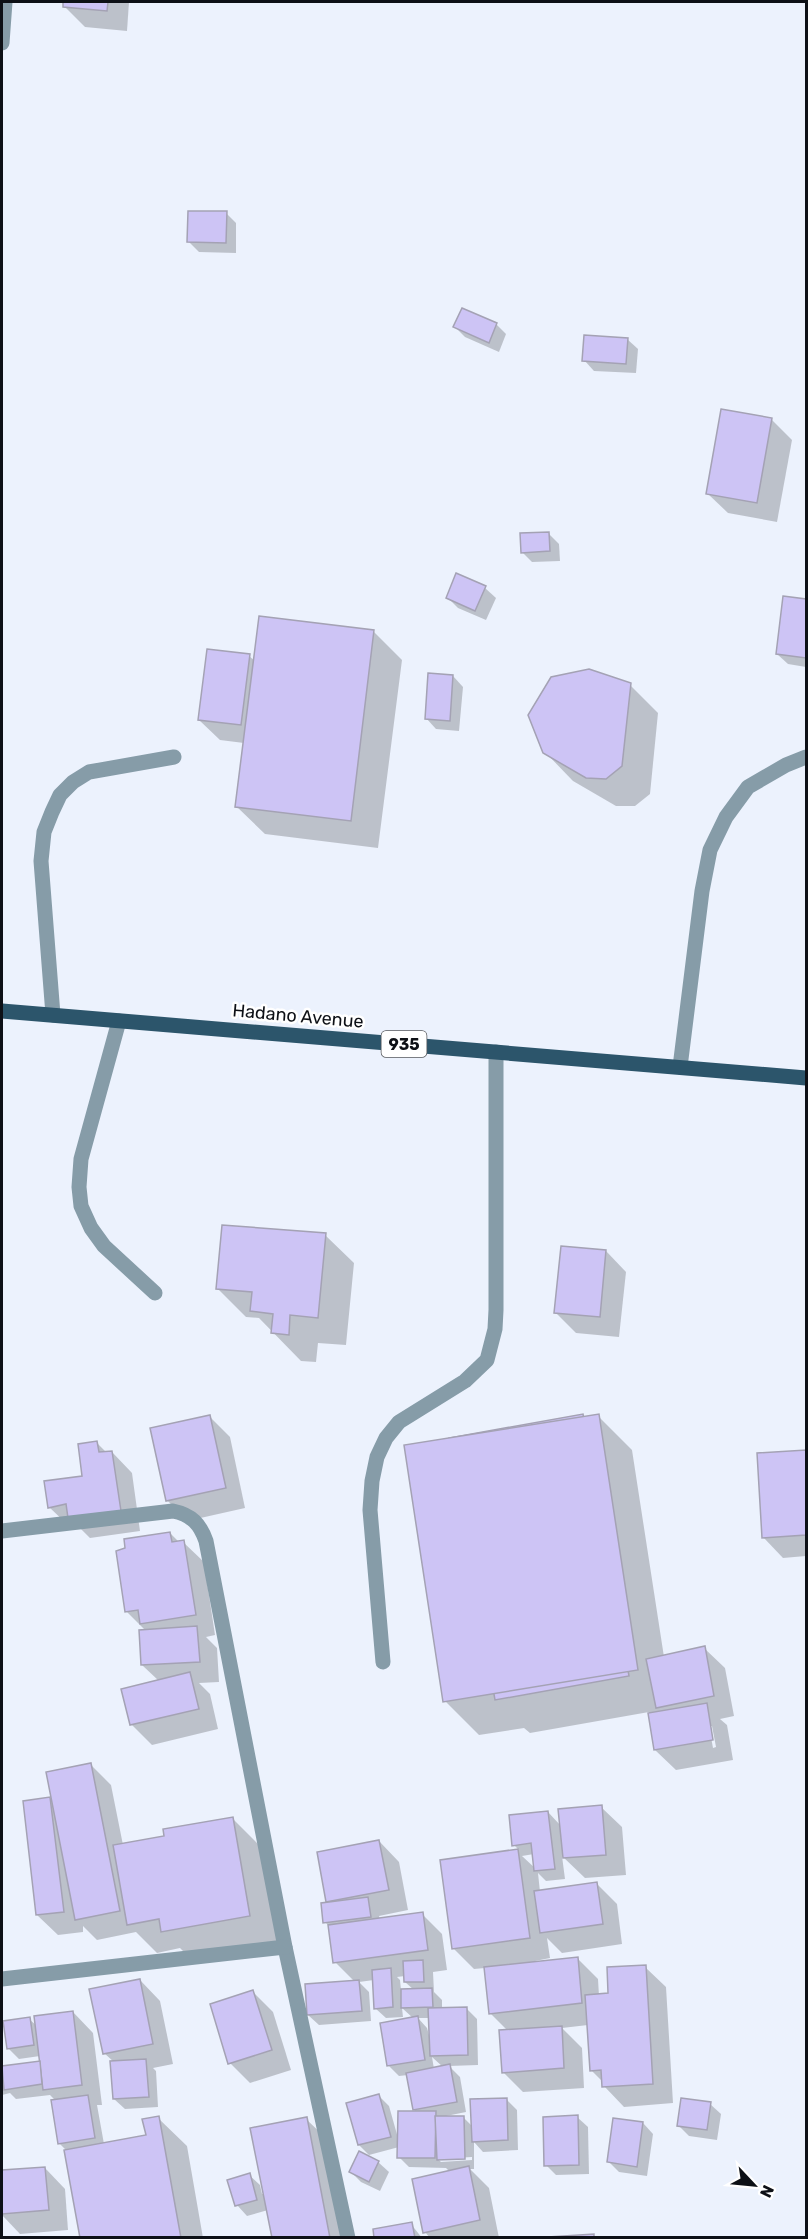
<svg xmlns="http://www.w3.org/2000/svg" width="808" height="2239" font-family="Rubik,sans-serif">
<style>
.shadow{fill:#0003;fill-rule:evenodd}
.building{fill:#cdc4f5;stroke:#a4a2b4;stroke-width:1.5}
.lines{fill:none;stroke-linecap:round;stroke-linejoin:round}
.service{stroke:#869ca8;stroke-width:15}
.minor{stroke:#869ca8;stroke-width:15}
.primary{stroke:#2c556b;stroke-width:15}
.labels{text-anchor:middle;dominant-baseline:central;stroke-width:5;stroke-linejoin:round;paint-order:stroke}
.shield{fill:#fff;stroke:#56585c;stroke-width:1.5}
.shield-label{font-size:16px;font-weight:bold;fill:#0d1016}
.street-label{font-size:18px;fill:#0d1016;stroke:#fff}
</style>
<rect width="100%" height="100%" fill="#ecf2fd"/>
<g class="shadow">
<polygon points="65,2 129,2 127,31 85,27 65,7"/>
<polygon points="226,213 236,223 236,253 199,252 189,242"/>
<polygon points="496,324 506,334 499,352 465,337 455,327"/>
<polygon points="627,339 638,349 636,373 594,371 584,360"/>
<polygon points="772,420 792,440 777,522 728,513 707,493"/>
<polygon points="549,534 559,544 560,561 532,562 522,552"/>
<polygon points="485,588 496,598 486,620 458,608 448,598"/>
<polygon points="785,598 806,600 806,667 788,664 777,654"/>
<polygon points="374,632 402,660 378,848 265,834 236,806 244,743 220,740 199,720 249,656 255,661"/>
<polygon points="453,676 463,687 459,731 436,729 426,718"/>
<polygon points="630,685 658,713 650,794 635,806 616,806 573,781 545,752"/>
<polygon points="325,1235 354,1263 346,1345 318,1343 316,1362 301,1361 259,1318 246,1317 218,1289"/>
<polygon points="606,1251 626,1272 619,1337 576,1333 556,1313"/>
<path d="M 583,1415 L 585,1418 L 598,1416 L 632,1450 L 664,1657 L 704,1648 L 725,1668 L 734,1716 L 720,1719 L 727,1725 L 733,1760 L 676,1770 L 655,1750 L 649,1712 L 530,1733 L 524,1728 L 479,1735 L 445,1701 ZM 709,1726 L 712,1726 L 716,1747 L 713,1748 Z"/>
<polygon points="210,1417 230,1437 245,1508 187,1521 167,1500"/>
<polygon points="97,1443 107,1453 112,1452 132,1473 140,1531 90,1538 78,1526 70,1527 49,1507 84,1477"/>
<polygon points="806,1452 806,1556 783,1558 763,1537 759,1455"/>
<polygon points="170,1533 179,1542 183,1542 204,1562 215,1635 206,1637 217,1648 219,1682 199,1683 210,1694 218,1729 152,1745 132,1725 123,1690 159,1681 142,1665 146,1631 126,1611"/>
<polygon points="90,1764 111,1785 123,1845 166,1838 233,1819 261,1847 278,1944 191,1959 180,1948 157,1953 136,1932 97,1940 83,1926 83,1932 58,1935 37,1915 50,1799 54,1803"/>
<path d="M 601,1807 L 622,1827 L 626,1875 L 585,1878 L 562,1856 L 565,1879 L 546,1881 L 538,1873 L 540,1892 L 597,1884 L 617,1904 L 622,1944 L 562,1953 L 547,1938 L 550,1958 L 535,1961 L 535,1963 L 578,1959 L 598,1979 L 599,1996 L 610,1995 L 645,1967 L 666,1987 L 673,2103 L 624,2107 L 604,2086 L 603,2082 L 591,2070 L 588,2025 L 562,2028 L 582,2048 L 584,2088 L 523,2092 L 503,2072 L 508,2031 L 490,2013 L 485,1968 L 474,1969 L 454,1949 L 442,1861 L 519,1850 L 514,1845 L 548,1812 L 561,1826 ZM 534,1854 L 536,1869 L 522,1856 Z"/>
<path d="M 379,1841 L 399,1862 L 408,1910 L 379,1916 L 380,1920 L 422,1914 L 442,1934 L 447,1970 L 433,1972 L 434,1992 L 442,2000 L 442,2009 L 466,2008 L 477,2019 L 478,2065 L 449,2066 L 460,2077 L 466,2112 L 446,2116 L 446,2118 L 463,2117 L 472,2126 L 507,2100 L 517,2110 L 518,2150 L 483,2152 L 474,2142 L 474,2169 L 470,2169 L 489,2188 L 499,2238 L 430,2238 L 425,2232 L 450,2172 L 446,2168 L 409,2167 L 399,2157 L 399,2147 L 369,2155 L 359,2145 L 379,2096 L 389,2106 L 398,2138 L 417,2113 L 414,2110 L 408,2075 L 399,2076 L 389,2066 L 413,2018 L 402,2008 L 403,2017 L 386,2018 L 375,2008 L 374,1980 L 359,1982 L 369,1992 L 371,2021 L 319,2025 L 308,2015 L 355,1982 L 335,1962 L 330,1927 L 325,1922 L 330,1904 L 328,1901 ZM 405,1976 L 405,1982 L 414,1990 L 401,1990 L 400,1980 L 397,1977 ZM 418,2018 L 430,2018 L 431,2035 L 429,2035 L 427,2028 ZM 432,2057 L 443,2067 L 434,2069 ZM 472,2157 L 472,2160 L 441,2162 L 438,2159 Z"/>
<polygon points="140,1980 160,2001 173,2064 153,2068 156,2071 158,2107 125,2109 114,2099 114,2062 104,2053"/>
<polygon points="252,1991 273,2012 291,2070 250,2083 230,2063"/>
<polygon points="73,2012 93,2033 102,2105 97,2105 104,2144 148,2136 158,2118 187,2146 203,2238 81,2238 66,2150 59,2143 56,2101 50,2095 16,2099 10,2093 2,2095 2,2057 3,2067 41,2062 40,2056 19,2059 9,2049 29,2019 37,2026"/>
<polygon points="710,2104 721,2114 717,2140 689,2136 678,2125"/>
<polygon points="577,2117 588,2127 589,2174 556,2175 546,2165"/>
<polygon points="306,2119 327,2139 346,2238 273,2238 268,2210 247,2216 237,2205 249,2175 260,2185 262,2194 265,2194"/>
<polygon points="643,2123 653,2134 647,2176 619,2172 609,2162"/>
<polygon points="378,2162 389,2172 380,2191 361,2182 351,2172"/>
<polygon points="45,2168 65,2189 68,2230 20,2234 2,2215 2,2172"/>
<polygon points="411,2224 422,2238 376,2238"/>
</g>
<g class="building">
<polygon points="63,2 108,2 107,11 63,7"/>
<polygon points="188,211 227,211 226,243 187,242"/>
<polygon points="462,308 497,323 489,343 453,327"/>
<polygon points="584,335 628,338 626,364 582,361"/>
<polygon points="721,409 772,418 757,503 706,494"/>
<polygon points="549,532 550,551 521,553 520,533"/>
<polygon points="456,573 486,586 475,611 446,598"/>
<polygon points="783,596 806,599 806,658 776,654"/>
<polygon points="259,616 374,630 351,821 235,807"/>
<polygon points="207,649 250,654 241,725 198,720"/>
<polygon points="589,669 631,683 622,766 606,779 586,778 543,753 528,715 551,677"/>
<polygon points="428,673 453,675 450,721 425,719"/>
<polygon points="222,1225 326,1233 318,1318 290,1315 289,1335 271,1333 273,1314 250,1311 252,1292 216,1289"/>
<polygon points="561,1246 606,1250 600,1317 554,1313"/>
<polygon points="583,1414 629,1676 495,1700 449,1438"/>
<polygon points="599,1414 638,1670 443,1702 404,1445"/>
<polygon points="210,1415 226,1488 166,1501 150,1428"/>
<polygon points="97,1441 99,1452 112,1451 121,1511 68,1518 66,1504 48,1508 44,1481 82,1476 78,1444"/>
<polygon points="806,1450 806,1535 762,1538 757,1453"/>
<polygon points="170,1532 172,1542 184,1540 196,1615 140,1624 138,1610 125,1612 116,1551 125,1548 124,1539"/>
<polygon points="197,1626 200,1662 141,1665 139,1630"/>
<polygon points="705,1646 714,1696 656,1708 646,1659"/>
<polygon points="190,1672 199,1709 130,1725 121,1689"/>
<polygon points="707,1703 713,1740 654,1750 648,1713"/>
<polygon points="91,1763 120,1911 75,1920 46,1772"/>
<polygon points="50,1797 64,1912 36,1915 23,1801"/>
<polygon points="602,1805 606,1855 563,1858 558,1809"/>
<polygon points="548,1811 555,1869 534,1871 531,1843 512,1846 509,1815"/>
<polygon points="233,1817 250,1916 161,1932 159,1919 127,1925 113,1845 164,1836 163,1829"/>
<polygon points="379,1840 389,1890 326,1902 317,1852"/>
<polygon points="518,1849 530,1938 452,1949 440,1860"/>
<polygon points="597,1882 603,1924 540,1933 534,1891"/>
<polygon points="368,1897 371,1917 323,1923 321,1903"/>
<polygon points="423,1912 428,1950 333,1963 328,1925"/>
<polygon points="578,1957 582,2003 489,2014 484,1967"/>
<polygon points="423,1960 424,1982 404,1982 403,1961"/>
<polygon points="646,1965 653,2084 602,2087 601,2070 590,2071 585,1995 608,1993 607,1967"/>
<polygon points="391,1968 393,2007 374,2009 372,1970"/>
<polygon points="140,1979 153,2044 103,2054 89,1989"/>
<polygon points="359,1980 362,2011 307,2015 305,1984"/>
<polygon points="432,1988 433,2007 401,2008 401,1989"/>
<polygon points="253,1990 272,2050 228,2064 210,2004"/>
<polygon points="467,2007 468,2055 430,2056 428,2008"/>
<polygon points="73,2011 82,2085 43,2090 34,2016"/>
<polygon points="418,2016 425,2060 387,2066 380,2023"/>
<polygon points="30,2017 34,2045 7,2049 3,2021"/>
<polygon points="562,2026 564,2068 502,2073 499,2030"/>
<polygon points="146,2059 149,2097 113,2099 110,2061"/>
<polygon points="40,2061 42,2084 4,2090 2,2066"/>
<polygon points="450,2064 457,2102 413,2110 406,2073"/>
<polygon points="379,2094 391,2137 358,2145 346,2103"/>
<polygon points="88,2095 95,2138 58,2144 51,2100"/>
<polygon points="507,2098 508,2140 472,2142 470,2099"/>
<polygon points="681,2098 711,2102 707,2130 677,2126"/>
<polygon points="398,2111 436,2111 435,2158 397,2158"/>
<polygon points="578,2115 579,2165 544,2166 543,2117"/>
<polygon points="159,2116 181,2238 80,2238 64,2150 146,2135 142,2119"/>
<polygon points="435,2116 464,2116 465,2159 437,2160"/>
<polygon points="307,2117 330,2238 272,2238 250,2128"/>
<polygon points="613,2118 643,2122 637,2167 607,2162"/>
<polygon points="359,2151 379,2161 369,2182 349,2172"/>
<polygon points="469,2166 480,2220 423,2233 412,2179"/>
<polygon points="45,2167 49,2210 2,2214 2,2170"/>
<polygon points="250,2173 257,2200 235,2206 227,2180"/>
<polygon points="412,2222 415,2238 374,2238 373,2229"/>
<polygon points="594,2234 594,2238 548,2238 548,2237"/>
</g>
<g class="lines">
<g class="service">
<polyline points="53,1015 41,861 44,832 52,812 60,795 73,782 89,772 174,757"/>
<polyline points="119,1021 81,1159 79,1187 81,1206 91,1228 104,1246 155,1293"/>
<polyline points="680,1067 702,891 710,850 726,817 748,787 786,765 806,757"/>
<polyline points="383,1662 370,1510 372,1481 377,1457 386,1438 399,1422 465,1381 487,1360 495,1329 496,1310 496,1052"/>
</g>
<g class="minor">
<polyline points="2,43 5,2"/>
<path d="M 2,1531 L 173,1511 C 192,1515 200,1524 206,1541 L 285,1947 L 348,2238"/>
<polyline points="2,1979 285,1947"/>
</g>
<polyline class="primary" points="2,1011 806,1078"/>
</g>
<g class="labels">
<rect class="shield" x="381.5" y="1031" width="45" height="26" rx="4.5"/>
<g class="shield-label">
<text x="404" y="1044">935</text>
</g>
<g class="street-label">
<text transform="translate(298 1016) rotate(5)">Hadano Avenue</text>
</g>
</g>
<rect width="808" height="2239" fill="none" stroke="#0d1016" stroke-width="6"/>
<g transform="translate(754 2185) rotate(116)" stroke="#ffffff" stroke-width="4.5" paint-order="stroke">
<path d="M0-4.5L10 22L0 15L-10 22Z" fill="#0d1016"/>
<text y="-9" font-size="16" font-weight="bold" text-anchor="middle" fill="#0d1016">N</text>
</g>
</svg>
